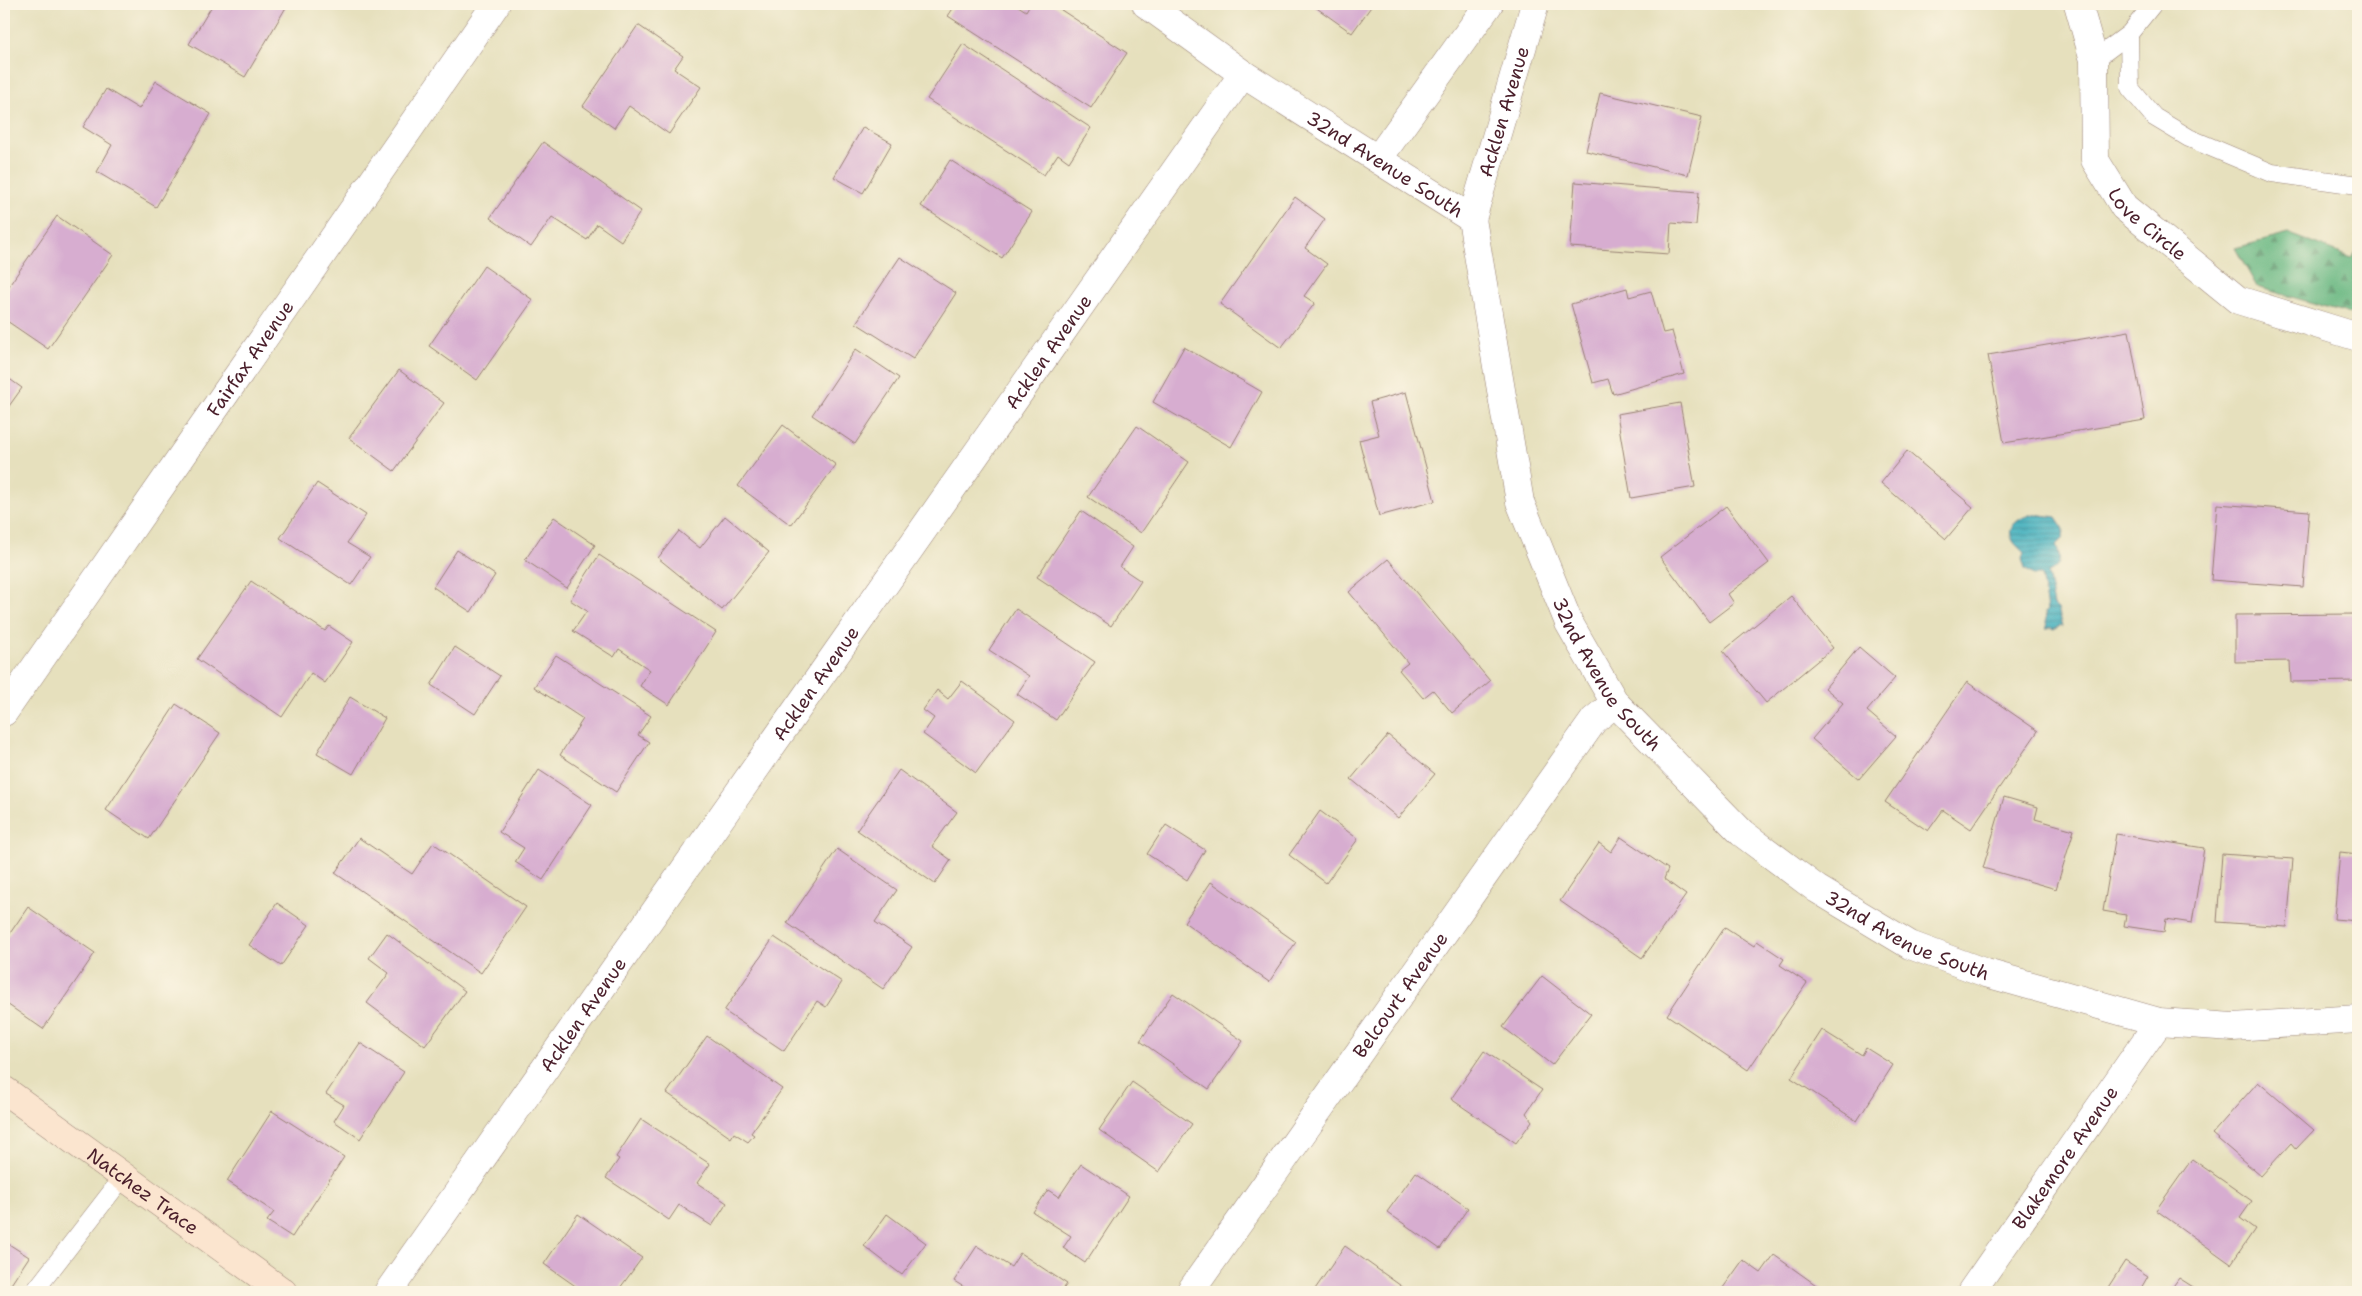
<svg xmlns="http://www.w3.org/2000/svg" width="2362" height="1296" font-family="'Shantell Sans',sans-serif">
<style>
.forest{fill:url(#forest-firs);stroke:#596b56}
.water{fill:url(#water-rules);stroke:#466874}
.building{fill:#d7add0}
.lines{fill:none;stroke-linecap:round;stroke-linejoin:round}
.lane-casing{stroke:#988074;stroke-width:19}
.street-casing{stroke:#988074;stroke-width:29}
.secondary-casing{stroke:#988074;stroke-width:29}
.lane{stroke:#fff;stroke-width:18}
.street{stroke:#fff;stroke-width:28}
.secondary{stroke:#fbe5cf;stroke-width:28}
.labels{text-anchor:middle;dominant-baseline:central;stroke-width:4;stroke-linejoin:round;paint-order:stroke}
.street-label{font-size:19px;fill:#4a1f2b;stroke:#fcf5e5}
</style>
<defs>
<pattern id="forest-firs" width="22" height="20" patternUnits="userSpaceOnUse" patternTransform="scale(1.25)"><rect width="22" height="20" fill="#68b781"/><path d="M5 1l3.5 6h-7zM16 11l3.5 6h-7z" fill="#58946a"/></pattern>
<pattern id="water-rules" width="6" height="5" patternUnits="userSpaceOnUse" patternTransform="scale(1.25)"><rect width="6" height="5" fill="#42b0be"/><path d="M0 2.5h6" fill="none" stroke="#398f9b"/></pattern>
</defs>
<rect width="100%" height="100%" fill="#fcf5e5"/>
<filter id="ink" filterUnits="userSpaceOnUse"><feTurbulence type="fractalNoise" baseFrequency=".02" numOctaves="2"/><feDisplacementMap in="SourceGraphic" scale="10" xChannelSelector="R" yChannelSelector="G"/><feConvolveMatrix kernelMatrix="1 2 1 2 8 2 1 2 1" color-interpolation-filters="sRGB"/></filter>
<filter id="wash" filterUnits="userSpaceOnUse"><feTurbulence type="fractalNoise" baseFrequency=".0096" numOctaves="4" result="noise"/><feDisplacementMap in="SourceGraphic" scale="20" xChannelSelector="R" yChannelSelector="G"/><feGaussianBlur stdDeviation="1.12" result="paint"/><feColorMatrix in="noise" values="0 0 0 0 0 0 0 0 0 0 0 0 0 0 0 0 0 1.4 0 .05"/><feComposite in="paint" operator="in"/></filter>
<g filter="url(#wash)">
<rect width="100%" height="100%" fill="#e6e0bd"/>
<polygon class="forest" points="2289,234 2352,258 2358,249 2358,316 2257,287 2235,248"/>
<path class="water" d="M 2034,514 L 2056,517 L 2064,529 L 2063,538 L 2056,545 C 2061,557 2062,567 2048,573 L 2054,605 L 2058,609 L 2063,626 L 2060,625 L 2054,629 L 2049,627 L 2047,630 L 2045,612 L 2047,610 L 2041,575 L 2033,575 L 2025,569 L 2022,559 L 2024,553 C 2021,549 2016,546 2013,541 C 2004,526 2022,516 2034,514 Z"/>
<g id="blocks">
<g class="building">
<polygon points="213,4 288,4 245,77 189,44"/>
<polygon points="956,4 1015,4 1026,11 1030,4 1052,4 1127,53 1091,108 948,16"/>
<polygon points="1311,4 1373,4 1352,33"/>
<polygon points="638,25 683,56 674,69 701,87 669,134 629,106 614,128 583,106"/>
<polygon points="963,44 1091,128 1069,162 1058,154 1044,175 927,99"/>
<polygon points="156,81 211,114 156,207 97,172 112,145 83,127 106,89 139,109"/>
<polygon points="1600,93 1702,117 1688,175 1586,151"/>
<polygon points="863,127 892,143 863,193 834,177"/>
<polygon points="543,142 641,211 621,241 597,224 587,240 552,217 531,247 490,218"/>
<polygon points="950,160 1032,212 1002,258 921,206"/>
<polygon points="1575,182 1699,192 1696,225 1671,223 1669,254 1570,247"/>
<polygon points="1295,197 1325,219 1305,248 1327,264 1304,296 1315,303 1281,348 1220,304"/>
<polygon points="57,216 113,255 48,349 4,319 4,293"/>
<polygon points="900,257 956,293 913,359 856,323"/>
<polygon points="484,266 533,300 477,380 429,346"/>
<polygon points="1627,288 1629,297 1651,291 1663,333 1672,331 1684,374 1613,394 1608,379 1593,383 1571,304"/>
<polygon points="2129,331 2145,420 2004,443 1988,355"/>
<polygon points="1184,347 1262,392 1231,447 1153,402"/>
<polygon points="856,349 899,378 855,444 812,415"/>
<polygon points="399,370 444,403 394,471 349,438"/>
<polygon points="4,375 22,388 4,413"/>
<polygon points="1406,392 1435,501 1379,516 1359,440 1379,435 1370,402"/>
<polygon points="1680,403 1695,487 1631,498 1617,414"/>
<polygon points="783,425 836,465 791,525 738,486"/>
<polygon points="1137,426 1189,462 1141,533 1088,497"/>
<polygon points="1907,451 1973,507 1946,539 1881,483"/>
<polygon points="317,483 366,515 347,543 370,557 351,585 280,538"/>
<polygon points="2217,504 2309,511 2303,587 2211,580"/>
<polygon points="1726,506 1769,563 1728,594 1734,603 1709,622 1660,557"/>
<polygon points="1081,511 1133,547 1120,567 1141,581 1111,626 1037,577"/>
<polygon points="725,516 769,552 722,610 658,558 679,531 700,548"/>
<polygon points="554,517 595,545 567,588 525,560"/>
<polygon points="457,550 495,575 471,612 433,587"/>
<polygon points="599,555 716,632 669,705 640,686 650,670 619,649 614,657 573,631 587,611 570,600"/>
<polygon points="1388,559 1490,681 1452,713 1433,690 1423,698 1399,670 1408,663 1349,592"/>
<polygon points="251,581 325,631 329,626 353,642 325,683 311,673 282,717 197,659"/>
<polygon points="1791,596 1833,648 1766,703 1723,651"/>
<polygon points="1016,609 1095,662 1056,720 1017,694 1029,676 989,650"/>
<polygon points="2358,614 2358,681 2291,682 2290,661 2235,662 2235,615"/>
<polygon points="455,647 500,676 475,714 431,685"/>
<polygon points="1859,647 1895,678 1867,711 1896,736 1859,779 1812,739 1843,703 1825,688"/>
<polygon points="556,655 651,716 638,735 649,742 616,792 560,755 583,719 534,687"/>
<polygon points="962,681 1015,720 976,773 923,734 934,718 923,710 937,690 948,699"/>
<polygon points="1967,682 2038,731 1971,829 1943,810 1928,831 1885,802"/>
<polygon points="350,697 385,718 353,774 317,753"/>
<polygon points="176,704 220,733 149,839 106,810"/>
<polygon points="1388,735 1435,774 1398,818 1351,779"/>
<polygon points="539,770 592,805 543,880 515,862 524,848 499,832"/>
<polygon points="899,770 957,812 932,846 951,860 935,884 857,830"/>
<polygon points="2004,797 2038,807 2035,819 2074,830 2056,889 1983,868"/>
<polygon points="1320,811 1358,839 1326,883 1289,855"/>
<polygon points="1166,825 1205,850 1187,880 1147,854"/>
<polygon points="2116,834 2204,848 2192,923 2166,919 2164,932 2124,926 2126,915 2103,911"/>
<polygon points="1621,837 1668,869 1664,879 1686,895 1642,958 1560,901 1599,843 1611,852"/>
<polygon points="359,838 412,874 433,843 526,907 481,973 335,873"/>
<polygon points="837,849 897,890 875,922 912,947 883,989 787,923"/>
<polygon points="2340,852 2358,854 2358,921 2334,919"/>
<polygon points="2222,854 2293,859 2287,927 2217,922"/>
<polygon points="1211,882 1296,942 1269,982 1184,922"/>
<polygon points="277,903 309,925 281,966 249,945"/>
<polygon points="28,907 95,953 43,1029 4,1002 4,942"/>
<polygon points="1725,927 1754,946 1757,941 1784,959 1780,965 1807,983 1748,1070 1667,1015"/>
<polygon points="387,933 465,991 425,1046 367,1003 389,973 369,958"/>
<polygon points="774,937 842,982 826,1007 817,1001 784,1051 724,1011"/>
<polygon points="1542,976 1591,1014 1552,1065 1503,1027"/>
<polygon points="1173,993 1243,1041 1209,1089 1140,1041"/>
<polygon points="1822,1030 1862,1055 1866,1048 1893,1065 1857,1121 1791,1078"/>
<polygon points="707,1036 782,1089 751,1133 754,1135 748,1142 734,1133 731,1138 667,1093"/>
<polygon points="360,1043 404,1072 360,1139 334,1121 344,1105 326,1094"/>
<polygon points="1484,1051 1542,1090 1526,1113 1532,1121 1516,1143 1451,1099"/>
<polygon points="1132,1082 1192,1124 1159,1172 1099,1130"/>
<polygon points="2258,1082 2314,1130 2296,1149 2291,1143 2261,1176 2212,1134"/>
<polygon points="272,1111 344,1157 292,1237 267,1221 274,1212 227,1181"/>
<polygon points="641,1119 710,1164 697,1183 727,1203 712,1226 679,1205 669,1220 606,1178 619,1159 616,1157"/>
<polygon points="2192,1159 2252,1201 2240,1218 2255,1229 2231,1264 2156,1210"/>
<polygon points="1081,1164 1129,1196 1085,1263 1063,1248 1071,1236 1033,1212 1048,1190 1059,1197"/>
<polygon points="1416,1172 1468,1208 1440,1249 1387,1212"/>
<polygon points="578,1214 642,1258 617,1292 584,1292 544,1264"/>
<polygon points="887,1214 926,1243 902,1275 864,1246"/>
<polygon points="4,1241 29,1257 6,1292 4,1292"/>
<polygon points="977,1246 1011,1267 1020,1253 1067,1284 1061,1292 972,1292 954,1281"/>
<polygon points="1345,1246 1404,1288 1401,1292 1313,1292"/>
<polygon points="1774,1255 1826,1292 1720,1292 1743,1260 1761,1273"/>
<polygon points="2125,1261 2148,1276 2140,1290 2144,1292 2105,1292"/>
<polygon points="2179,1278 2201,1292 2169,1292"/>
</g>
</g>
</g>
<g filter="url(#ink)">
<use href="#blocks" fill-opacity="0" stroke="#988074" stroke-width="1"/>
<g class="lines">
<defs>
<g id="lane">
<polyline points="2129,34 2130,88 2154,117 2189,138 2272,173 2358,185"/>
<polyline points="2094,60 2129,34 2153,4"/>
<polyline points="34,1292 123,1177"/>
</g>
<g id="street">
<path id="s1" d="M 1146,4 L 1243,74 L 1472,219 L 1520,502 L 1569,623 L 1615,703 L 1742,833 L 1817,889 L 1910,945 L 1986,973 L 2159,1022 L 2233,1027 L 2358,1019"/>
<path id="s2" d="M 2078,4 L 2094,60 L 2095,160 L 2124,207 L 2238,300 L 2358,337"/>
<polyline points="1378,159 1489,4"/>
<path id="s3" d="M 1472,219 L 1535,4"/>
<path id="s4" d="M 4,712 L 496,4"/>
<path id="s5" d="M 388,1292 L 1243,74"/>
<path id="s6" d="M 1190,1292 L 1594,720 L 1615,703"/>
<path id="s7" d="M 1971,1292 L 2159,1022"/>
</g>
<g id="secondary">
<path id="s8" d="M 4,1090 L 283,1292"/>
</g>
</defs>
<use href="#lane" class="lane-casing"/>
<use href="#street" class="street-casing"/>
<use href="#secondary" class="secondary-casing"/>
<use href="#lane" class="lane"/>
<use href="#street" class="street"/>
<use href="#secondary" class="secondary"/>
</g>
</g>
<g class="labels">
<g class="street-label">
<text stroke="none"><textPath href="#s3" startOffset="112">Acklen Avenue</textPath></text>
<text stroke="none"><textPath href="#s1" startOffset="288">32nd Avenue South</textPath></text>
<text stroke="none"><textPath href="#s2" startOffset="242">Love Circle</textPath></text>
<text stroke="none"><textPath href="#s5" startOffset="1149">Acklen Avenue</textPath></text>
<text stroke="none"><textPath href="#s4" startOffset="431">Fairfax Avenue</textPath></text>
<text stroke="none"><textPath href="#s1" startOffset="872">32nd Avenue South</textPath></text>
<text stroke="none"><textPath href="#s5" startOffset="744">Acklen Avenue</textPath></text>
<text stroke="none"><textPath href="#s1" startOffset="1278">32nd Avenue South</textPath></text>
<text stroke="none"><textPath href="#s6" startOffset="364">Belcourt Avenue</textPath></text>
<text stroke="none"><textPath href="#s5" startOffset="339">Acklen Avenue</textPath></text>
<text stroke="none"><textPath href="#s7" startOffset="164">Blakemore Avenue</textPath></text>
<text stroke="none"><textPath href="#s8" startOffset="172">Natchez Trace</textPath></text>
</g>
</g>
<rect width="2362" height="1296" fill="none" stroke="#fcf5e5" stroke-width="20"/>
</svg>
